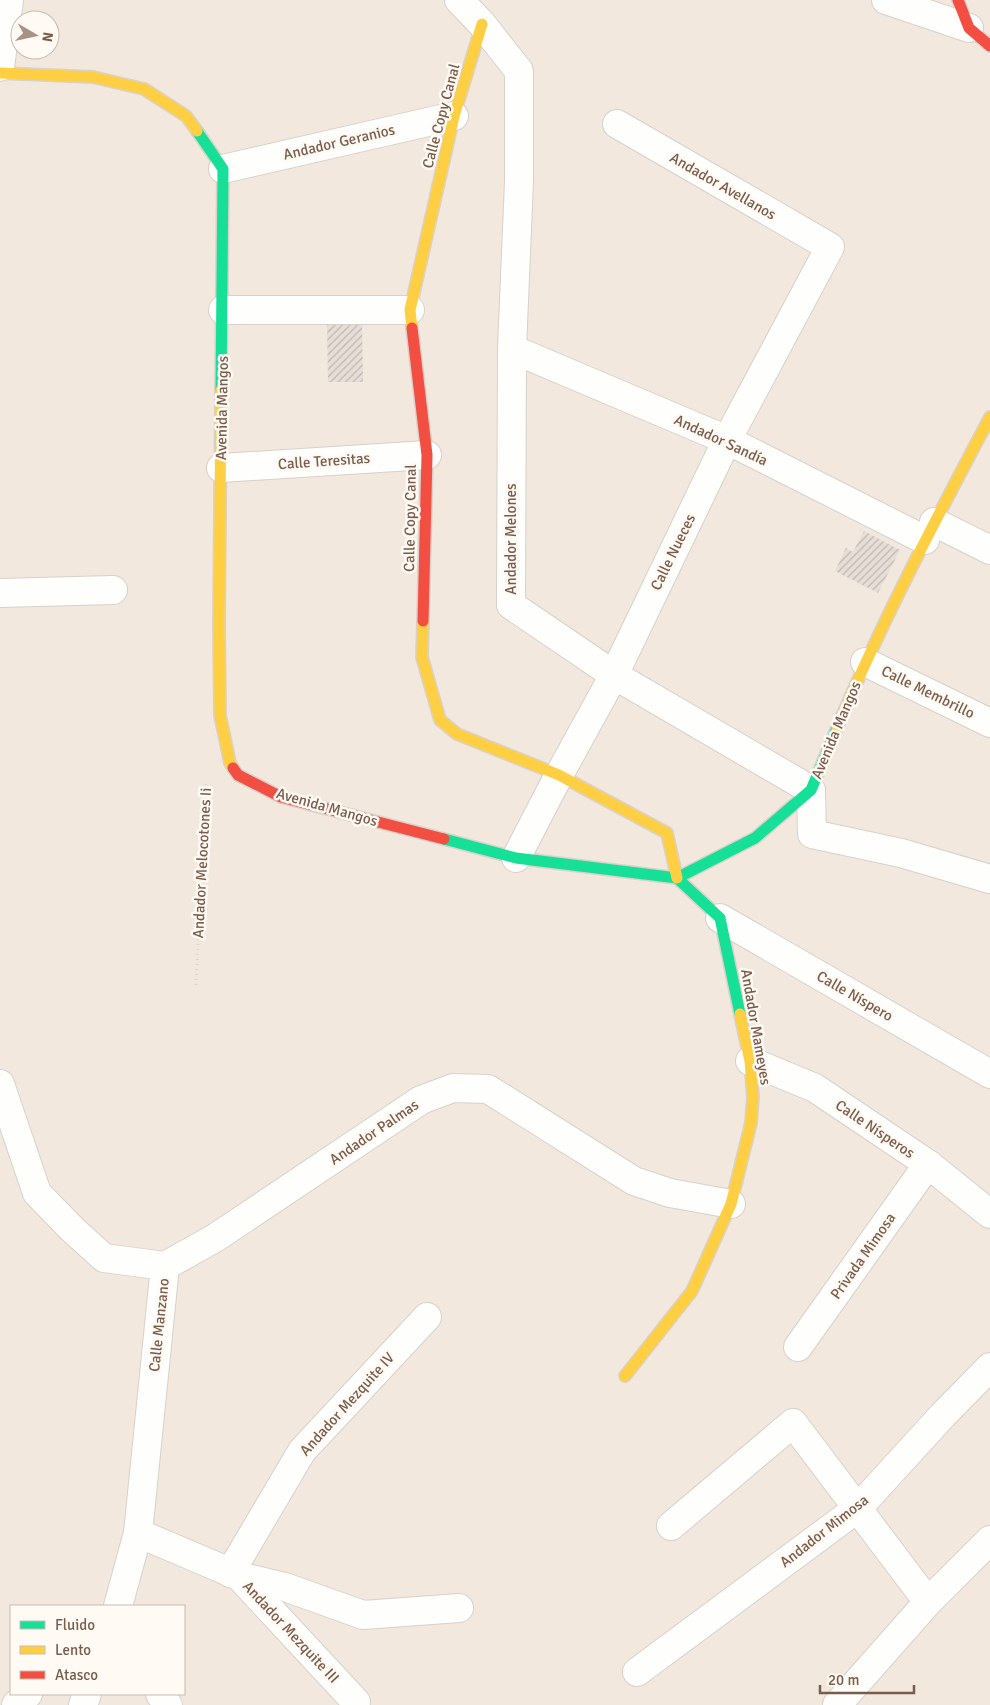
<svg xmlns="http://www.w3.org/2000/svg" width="990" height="1705" font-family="Signika,sans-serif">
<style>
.residential{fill:#f2e8de;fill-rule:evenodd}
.building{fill:url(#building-hatch)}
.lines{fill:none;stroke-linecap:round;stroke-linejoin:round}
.street-casing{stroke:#d7d1cb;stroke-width:30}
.fast-casing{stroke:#d9d2cb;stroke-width:14}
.slow-casing{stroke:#d9d2cb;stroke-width:14}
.jam-casing{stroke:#d9d2cb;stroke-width:14}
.path{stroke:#dcd5d0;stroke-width:3;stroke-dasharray:1 4;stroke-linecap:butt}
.street{stroke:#fefefd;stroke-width:28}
.fast{stroke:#16e098;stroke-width:11}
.slow{stroke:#ffcf43;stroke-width:11}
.jam{stroke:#f24e42;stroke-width:11}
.labels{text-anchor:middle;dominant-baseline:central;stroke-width:5;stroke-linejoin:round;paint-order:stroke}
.street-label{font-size:15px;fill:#7a5c4d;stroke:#fffaf3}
</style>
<defs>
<pattern id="building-hatch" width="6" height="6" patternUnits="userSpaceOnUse" patternTransform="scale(1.25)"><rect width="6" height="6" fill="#e6ded7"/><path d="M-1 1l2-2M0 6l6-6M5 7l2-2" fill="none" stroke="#bfb7b1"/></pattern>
</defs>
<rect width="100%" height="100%" fill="#f9f5f0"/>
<path class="residential" d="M 0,0 L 990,0 L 990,1705 L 0,1705 ZM 20,20 L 50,20 L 50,50 L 20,50 ZM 11,1606 L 184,1606 L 184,1694 L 11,1694 Z"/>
<g class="building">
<polygon points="327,320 362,320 363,382 328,382"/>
<polygon points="864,531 900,550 878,593 835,571 846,548 853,552"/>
</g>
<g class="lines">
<defs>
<g id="street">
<polyline points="459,0 482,24 519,71 519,181 512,349 511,605 614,675 811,790 812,834 901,853 990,879"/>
<polyline points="886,0 969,28"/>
<polyline points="0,67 9,0"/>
<polyline points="223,169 454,116"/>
<polyline points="223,310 410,310"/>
<polyline points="512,349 727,440 925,540"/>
<polyline points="221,468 427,455"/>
<polyline points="934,522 990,550"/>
<polyline points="0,593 113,590"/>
<polyline points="865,662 990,723"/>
<polyline points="516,858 559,775 614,675 727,440 830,247 617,124"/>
<polyline points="720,918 990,1074"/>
<polyline points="750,1061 815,1088 928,1164 990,1214"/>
<polyline points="0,1084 37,1193 72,1229 104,1258 165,1266"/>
<polyline points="165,1266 215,1238 421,1100 453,1088 488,1089 634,1181 670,1193 731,1204"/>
<polyline points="798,1347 928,1164"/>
<polyline points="671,1526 793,1423 928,1602"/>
<polyline points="138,1533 239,1576 356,1702"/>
<polyline points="230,1573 302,1451 427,1317"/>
<polyline points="239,1576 285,1587 363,1615 459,1608"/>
<polyline points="118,1606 138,1533 165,1266"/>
<polyline points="637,1672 858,1508 942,1416 990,1367"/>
<polyline points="160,1694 168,1705"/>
<polyline points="16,1705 28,1694"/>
<polyline points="83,1705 87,1694"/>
<polyline points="837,1705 928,1602 990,1540"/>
</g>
<g id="fast">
<polyline points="197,131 223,169 221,390"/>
<polyline points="444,839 516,858 677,878 755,838 811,790 837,728"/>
<polyline points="677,878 720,918 740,1014"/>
</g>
<g id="slow">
<polyline points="0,73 93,77 144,89 186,116 197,131"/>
<polyline points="412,328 410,310 454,116 482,24"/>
<polyline points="221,390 219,626 220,715 230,763 233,768"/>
<polyline points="423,621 422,657 440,720 457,734 559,775 667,833 677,878"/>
<path d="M 837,728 C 882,621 936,519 990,417"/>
<polyline points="625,1376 692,1291 731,1204 751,1123 753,1097 750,1061 740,1014"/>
</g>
<g id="jam">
<polyline points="958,0 969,28 990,46"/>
<polyline points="412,328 427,455 423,621"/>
<polyline points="233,768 238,775 281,797 444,839"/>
</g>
</defs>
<use href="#street" class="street-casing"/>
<use href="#fast" class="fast-casing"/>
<use href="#slow" class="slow-casing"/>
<use href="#jam" class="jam-casing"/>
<polyline class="path" points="196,985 206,783"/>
<use href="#street" class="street"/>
<use href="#fast" class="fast"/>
<use href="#slow" class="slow"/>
<use href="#jam" class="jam"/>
</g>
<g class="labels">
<g class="street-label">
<text transform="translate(441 116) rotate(-75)">Calle Copy Canal</text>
<text transform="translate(339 142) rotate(-13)">Andador Geranios</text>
<text transform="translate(723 186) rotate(30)">Andador Avellanos</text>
<text transform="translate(222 408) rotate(-89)">Avenida Mangos</text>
<text transform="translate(721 440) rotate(25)">Andador Sandía</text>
<text transform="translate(324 461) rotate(-4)">Calle Teresitas</text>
<text transform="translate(410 518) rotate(-89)">Calle Copy Canal</text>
<text transform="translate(511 539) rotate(-90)">Andador Melones</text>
<text transform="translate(673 552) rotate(-64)">Calle Nueces</text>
<text transform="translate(928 692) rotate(26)">Calle Membrillo</text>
<text transform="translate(836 730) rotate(-67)">Avenida Mangos</text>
<text transform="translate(327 807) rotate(16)">Avenida Mangos</text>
<text transform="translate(202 863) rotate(-87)">Andador Melocotones Ii</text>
<text transform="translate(855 996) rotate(30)">Calle Níspero</text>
<text transform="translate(756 1027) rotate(80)">Andador Mameyes</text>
<text transform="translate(875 1129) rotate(34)">Calle Nísperos</text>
<text transform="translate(374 1132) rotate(-34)">Andador Palmas</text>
<text transform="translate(863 1256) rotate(-55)">Privada Mimosa</text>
<text transform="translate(159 1325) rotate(-84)">Calle Manzano</text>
<text transform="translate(347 1404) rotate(-48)">Andador Mezquite IV</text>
<text transform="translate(824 1531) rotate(-38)">Andador Mimosa</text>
<text transform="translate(291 1632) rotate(47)">Andador Mezquite III</text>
</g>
</g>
<rect x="10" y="1605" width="175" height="90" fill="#fffaf3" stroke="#cabbb1"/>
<rect x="20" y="1621" width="25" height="8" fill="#16e098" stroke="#cabbb1"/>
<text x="55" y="1630" font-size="15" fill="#7a5c4d">Fluido</text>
<rect x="20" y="1646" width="25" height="8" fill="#ffcf43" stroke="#cabbb1"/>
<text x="55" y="1655" font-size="15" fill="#7a5c4d">Lento</text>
<rect x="20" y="1671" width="25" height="8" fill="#f24e42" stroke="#cabbb1"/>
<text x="55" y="1680" font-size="15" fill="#7a5c4d">Atasco</text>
<g transform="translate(35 35) rotate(99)"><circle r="24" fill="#fffaf3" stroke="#cabbb1"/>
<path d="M0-4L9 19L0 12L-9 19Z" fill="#a69286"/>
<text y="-8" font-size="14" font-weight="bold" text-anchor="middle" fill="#7a5c4d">N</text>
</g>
<path d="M820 1685v8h94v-8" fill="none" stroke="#7a5c4d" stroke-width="2.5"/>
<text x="828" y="1685" font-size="15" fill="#7a5c4d" stroke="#fffaf3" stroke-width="4" paint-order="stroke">20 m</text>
</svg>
